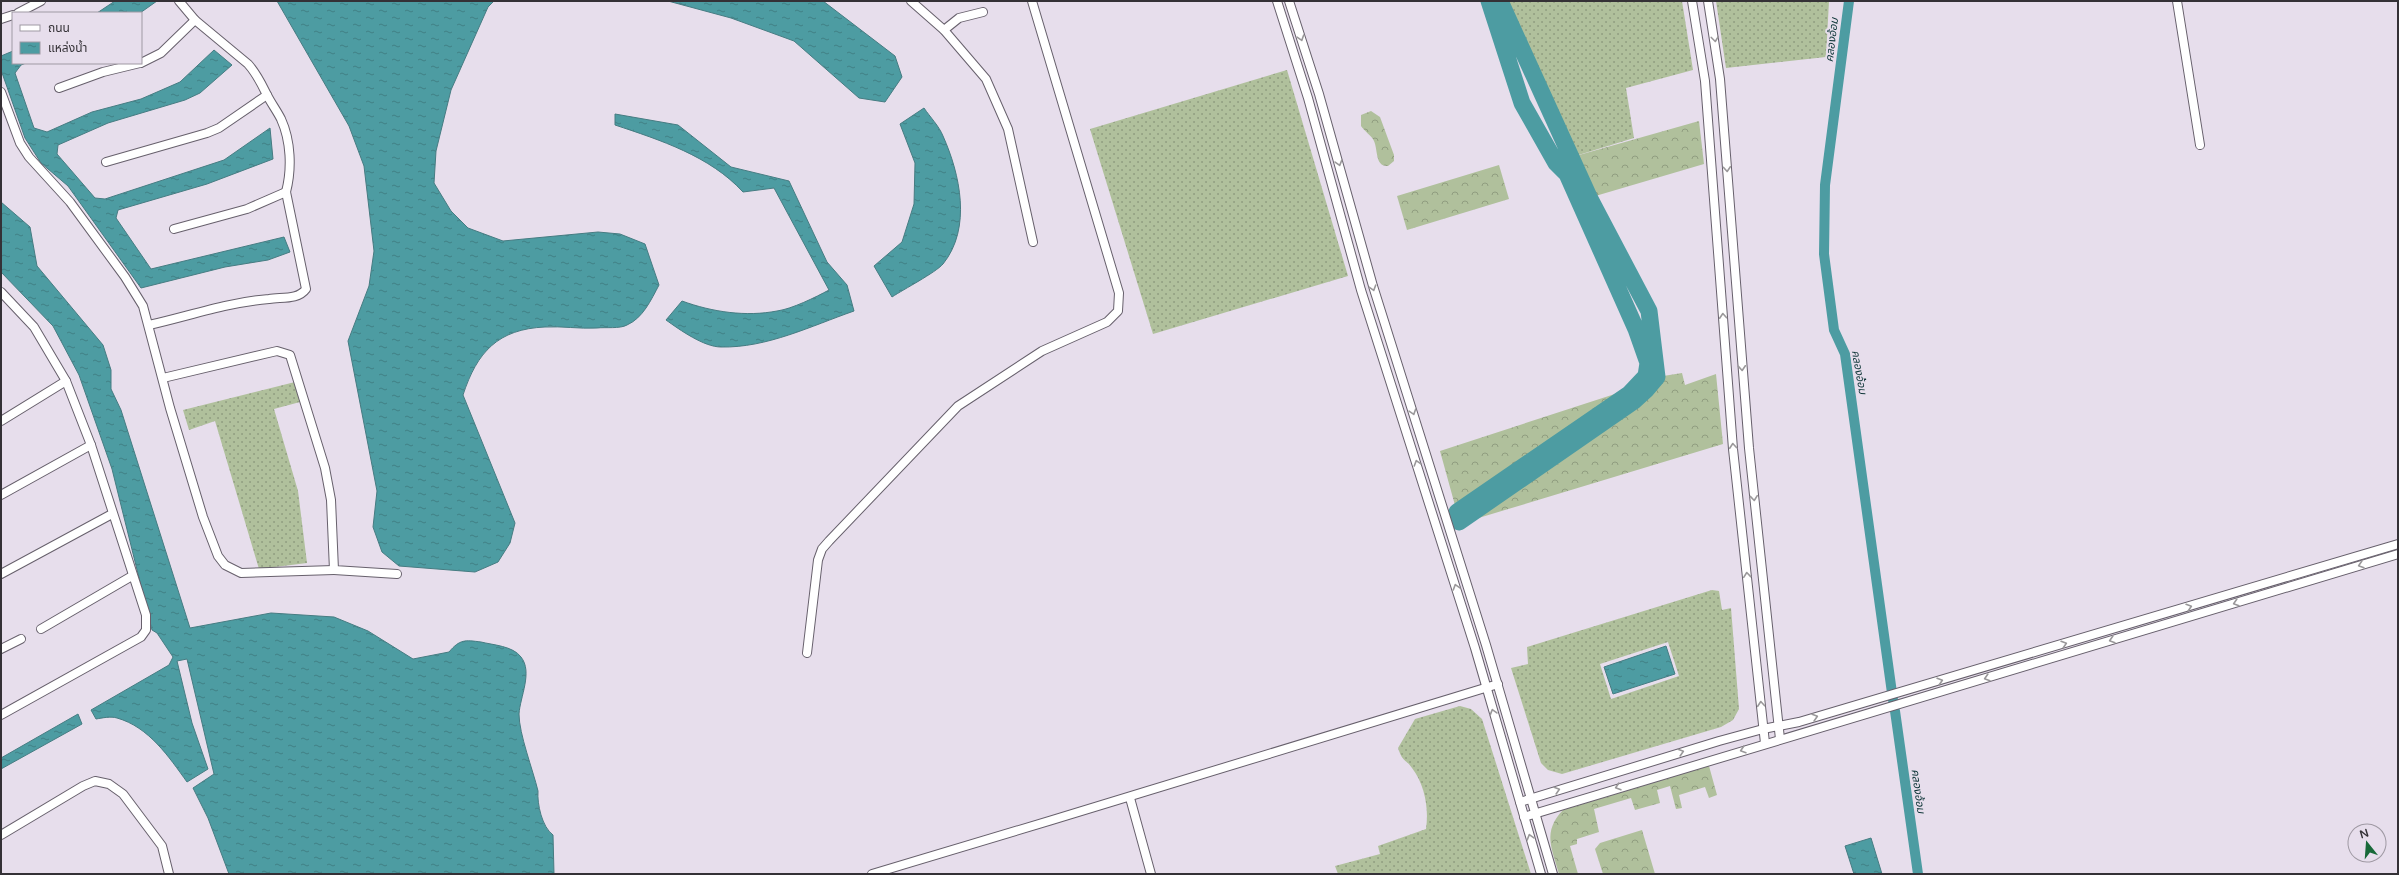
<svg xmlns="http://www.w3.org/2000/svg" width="2399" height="875" font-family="'Varela Round','Noto Sans Thai',sans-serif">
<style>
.grass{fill:url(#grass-dots);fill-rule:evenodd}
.forest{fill:url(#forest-crowns)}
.water{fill:url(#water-ripples);stroke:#467c82}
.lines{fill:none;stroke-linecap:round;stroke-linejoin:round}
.canal{stroke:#4d9ca2;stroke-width:10}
.river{stroke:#4d9ca2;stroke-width:17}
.minor-casing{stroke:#67606c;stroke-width:10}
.minor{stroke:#fff;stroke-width:8}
.oneway{stroke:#9a989a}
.labels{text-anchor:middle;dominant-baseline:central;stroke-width:4;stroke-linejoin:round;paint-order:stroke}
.water-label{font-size:11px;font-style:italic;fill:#073032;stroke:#e7deec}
</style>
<defs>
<pattern id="grass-dots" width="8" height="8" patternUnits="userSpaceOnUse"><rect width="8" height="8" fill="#b0c09c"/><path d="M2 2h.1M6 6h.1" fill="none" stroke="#909d80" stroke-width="1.8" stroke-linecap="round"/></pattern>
<pattern id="forest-crowns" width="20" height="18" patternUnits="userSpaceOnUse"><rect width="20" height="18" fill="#b0c09c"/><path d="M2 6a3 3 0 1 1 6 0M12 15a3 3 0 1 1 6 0" fill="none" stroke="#909d80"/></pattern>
<pattern id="water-ripples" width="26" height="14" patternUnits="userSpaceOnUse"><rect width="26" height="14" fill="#4d9ca2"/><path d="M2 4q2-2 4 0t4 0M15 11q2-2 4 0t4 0" fill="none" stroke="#418085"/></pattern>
</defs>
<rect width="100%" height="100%" fill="#e7deec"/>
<g class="grass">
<polygon points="1502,1 1682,1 1693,70 1626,88 1634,138 1572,157"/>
<polygon points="1716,1 1829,1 1826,57 1726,68"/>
<polygon points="1287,70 1348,276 1153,334 1090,129"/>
<polygon points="295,382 300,402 274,409 298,491 307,563 259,569 215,421 189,430 183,410"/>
<path d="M 1712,590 L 1719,591 L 1722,610 L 1731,608 L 1739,709 L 1733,720 L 1721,727 L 1562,774 L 1548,770 L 1541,763 L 1511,668 L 1528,664 L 1527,647 ZM 1668,642 L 1679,676 L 1611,699 L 1600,664 Z"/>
<path d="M 1460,706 L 1471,709 L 1482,719 L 1531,874 L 1338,874 L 1335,866 L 1380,854 L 1378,846 L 1426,829 C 1429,809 1425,785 1412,768 C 1405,758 1403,763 1398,748 L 1415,719 Z"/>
</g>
<g class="forest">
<path d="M 1371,111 L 1380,117 L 1394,155 L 1394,161 L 1388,166 C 1375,167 1378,150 1374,141 C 1371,135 1364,131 1361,126 L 1361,115 Z"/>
<polygon points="1699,121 1704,164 1592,197 1572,157"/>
<polygon points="1499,165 1509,199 1407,230 1397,196"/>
<polygon points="1648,363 1646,376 1632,393 1456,509 1440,451 1621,392 1640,379"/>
<polygon points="1682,373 1685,385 1716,374 1723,444 1462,523 1631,403 1646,390 1657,377"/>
<path d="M 1709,766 L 1717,795 L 1709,798 L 1705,787 L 1679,795 L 1682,808 L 1676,809 L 1670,786 L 1657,790 L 1660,803 L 1635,810 L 1631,798 L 1594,809 L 1599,832 L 1577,839 L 1577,844 L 1570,846 L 1578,874 L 1559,874 C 1552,848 1542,832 1563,810 Z"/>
<polygon points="1642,830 1655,874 1603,874 1595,849 1600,843"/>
</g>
<g class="water">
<polygon points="115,1 157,1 140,13 97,13"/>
<path d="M 277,1 L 494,1 L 488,7 L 451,90 L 436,151 L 434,183 L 451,211 L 468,228 L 503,241 L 598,232 L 620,234 L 645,244 L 659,285 C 651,300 643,318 627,325 C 620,329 605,327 597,328 C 579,329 562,326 545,327 C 498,329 477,352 463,395 L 515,523 L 510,543 L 498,562 L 475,572 L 399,566 L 382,552 L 373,527 L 377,491 L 348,341 L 369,286 L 374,251 L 364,166 L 349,126 Z"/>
<polygon points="668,1 823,1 895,56 902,77 885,102 859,98 794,41 731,18"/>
<polygon points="214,50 232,65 200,93 185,100 108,123 58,145 57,154 95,198 105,199 224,160 270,128 273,159 207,184 118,210 116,218 151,269 284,237 290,252 268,260 225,267 141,288 68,186 41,163 25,138 1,70 1,56 13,51 13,63 26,63 21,65 15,73 34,128 47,132 92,112 141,99 180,82"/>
<path d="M 924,108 C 930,117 939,126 943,136 C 960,174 972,228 943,264 C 935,273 904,289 892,297 L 874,266 L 902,242 L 914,204 L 915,163 L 900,124 Z"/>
<path d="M 615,114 L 678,125 L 731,167 L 789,181 L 827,262 L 847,285 L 854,311 C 811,326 767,348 721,347 C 704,347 680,330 666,320 L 682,301 C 712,312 746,317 777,311 C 792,309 816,297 829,290 L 774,188 L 743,192 C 710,156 660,140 615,125 Z"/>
<path d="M 1,202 L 30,227 L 37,266 L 103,345 L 111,370 L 111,389 L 121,410 L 190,628 L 271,613 L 334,617 L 368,631 L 413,659 L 449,652 C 460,639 465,640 481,642 C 493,645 513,646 521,657 C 533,672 520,697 519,714 C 519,734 533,770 538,791 C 537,804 542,827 553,835 L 554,874 L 229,874 L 208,818 L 193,788 L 214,774 L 187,659 L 177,661 L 192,723 L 208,769 L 187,782 C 169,757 149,727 117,718 C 111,716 102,718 96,719 L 91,710 L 169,665 L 173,657 L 157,633 L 152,630 L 112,469 L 79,375 L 53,326 L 1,272 Z"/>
<polygon points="1666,646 1675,674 1613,694 1604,667"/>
<polygon points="78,714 82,724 1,769 1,758"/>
<polygon points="1871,838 1882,874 1854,874 1845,846"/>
</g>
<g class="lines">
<g class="canal">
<polyline points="1849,1 1825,185 1824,254 1834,330 1845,354 1893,700"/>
<polyline points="1895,711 1918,874"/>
</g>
<polyline class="river" points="1489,1 1522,103 1556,163 1567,174 1636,329 1648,363 1646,376 1629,394 1457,512 1459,522 1634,401 1646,390 1657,377 1649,311 1590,199 1500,1"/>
<defs>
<g id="minor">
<polyline points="911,1 944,30 986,79 1008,129 1033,242"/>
<polyline points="1277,1 1308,98 1361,290 1475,648 1541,874"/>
<polyline points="1289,1 1319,94 1373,286 1486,645 1553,874"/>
<polyline points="1692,1 1705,81 1733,449 1765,743"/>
<polyline points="1708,1 1720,79 1749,448 1780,739"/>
<polyline points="2177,1 2200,145"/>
<polyline points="18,13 41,1"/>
<polyline points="1,19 13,15"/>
<polyline points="944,30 959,18 983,12"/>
<polyline points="141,63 161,53 195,20"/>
<polyline points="59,88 103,72 140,63"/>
<polyline points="1,92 20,143 29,157 70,202 125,277 143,306 170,408 203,517 218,556 225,565 241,573 334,570"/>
<polyline points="106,162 207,133 219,128 267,95"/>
<polyline points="174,229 247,209 286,192"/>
<polyline points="1,292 34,327 66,381 91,445 146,615 146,630 141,637 1,715"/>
<path d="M 149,325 C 189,316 229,302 269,299 C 282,297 298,300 306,289 L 286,192 C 292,169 291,141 281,119 C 277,111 271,103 267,95 C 261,83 257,74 248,64 L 195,20 L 179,1"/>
<polyline points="163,378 277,351 290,355 325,468 331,500 334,570 397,574"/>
<polyline points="1,421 66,381"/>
<polyline points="1,495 91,445"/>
<polyline points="1,574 112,514"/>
<polyline points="41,629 132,576"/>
<polyline points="1,649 21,639"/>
<polyline points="807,653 818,560 822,549 829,541 958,406 1042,351 1107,322 1118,311 1119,293 1032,1"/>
<polyline points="1130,798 1151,874"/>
<polyline points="1520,802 1719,741 1763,729 1799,722 2398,544"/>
<polyline points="1524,817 2398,554"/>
<polyline points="1,835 83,786 95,781 109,784 123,794 162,846 169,874"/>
<path d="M 872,874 C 1081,812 1289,748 1498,684"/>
</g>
</defs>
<use href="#minor" class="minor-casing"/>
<use href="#minor" class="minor"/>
</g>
<defs><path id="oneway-chevron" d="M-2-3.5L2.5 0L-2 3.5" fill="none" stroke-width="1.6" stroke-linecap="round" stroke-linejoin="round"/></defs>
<g class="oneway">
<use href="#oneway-chevron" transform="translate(1301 38) rotate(72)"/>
<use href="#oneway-chevron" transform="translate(1715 39) rotate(83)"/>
<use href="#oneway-chevron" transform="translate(1339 163) rotate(74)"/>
<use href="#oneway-chevron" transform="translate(1727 169) rotate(86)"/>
<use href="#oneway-chevron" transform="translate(1373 288) rotate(73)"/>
<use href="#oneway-chevron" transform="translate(1723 316) rotate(-94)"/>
<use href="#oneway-chevron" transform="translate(1742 368) rotate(86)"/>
<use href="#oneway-chevron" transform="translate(1413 412) rotate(72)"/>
<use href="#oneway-chevron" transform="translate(1733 446) rotate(-95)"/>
<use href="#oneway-chevron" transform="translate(1417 463) rotate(-107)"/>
<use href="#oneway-chevron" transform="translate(1754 498) rotate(84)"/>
<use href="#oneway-chevron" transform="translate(2361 565) rotate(163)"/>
<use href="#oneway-chevron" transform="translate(1747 575) rotate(-96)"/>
<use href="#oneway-chevron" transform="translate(1456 587) rotate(-107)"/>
<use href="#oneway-chevron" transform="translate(2236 603) rotate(163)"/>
<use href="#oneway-chevron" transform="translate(2189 607) rotate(-17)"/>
<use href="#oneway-chevron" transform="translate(2112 640) rotate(163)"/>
<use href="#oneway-chevron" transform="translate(2064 644) rotate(-17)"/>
<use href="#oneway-chevron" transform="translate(1987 678) rotate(163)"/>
<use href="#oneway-chevron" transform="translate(1940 681) rotate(-16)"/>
<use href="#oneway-chevron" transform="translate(1761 704) rotate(-95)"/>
<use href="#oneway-chevron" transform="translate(1493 712) rotate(-106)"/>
<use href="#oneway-chevron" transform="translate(1815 717) rotate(-16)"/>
<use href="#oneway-chevron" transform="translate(1743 750) rotate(163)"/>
<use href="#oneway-chevron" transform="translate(1681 752) rotate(-17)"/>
<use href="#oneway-chevron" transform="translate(1618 787) rotate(163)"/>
<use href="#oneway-chevron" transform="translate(1557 790) rotate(-17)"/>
<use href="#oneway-chevron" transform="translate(1530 837) rotate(-106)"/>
</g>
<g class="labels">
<g class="water-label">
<text transform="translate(1832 40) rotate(-83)">คลองอ้อม</text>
<text transform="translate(1859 372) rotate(80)">คลองอ้อม</text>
<text transform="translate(1918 791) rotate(82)">คลองอ้อม</text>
</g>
</g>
<rect width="2399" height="875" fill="none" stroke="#343136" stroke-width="4"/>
<rect x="12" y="12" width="130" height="52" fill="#e7deec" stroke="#9f99a3"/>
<rect x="20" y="25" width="20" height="6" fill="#ffffff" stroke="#9f99a3"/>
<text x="48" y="32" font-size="12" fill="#343136">ถนน</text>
<rect x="20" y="42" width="20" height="12" fill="url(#water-ripples)" stroke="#9f99a3"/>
<text x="48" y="52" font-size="12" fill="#343136">แหล่งน้ำ</text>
<g transform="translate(2367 843) rotate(343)"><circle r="19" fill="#e7deec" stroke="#9f99a3"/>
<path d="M0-3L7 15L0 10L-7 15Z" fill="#186939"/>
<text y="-6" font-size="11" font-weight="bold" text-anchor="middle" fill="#343136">N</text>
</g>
</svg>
